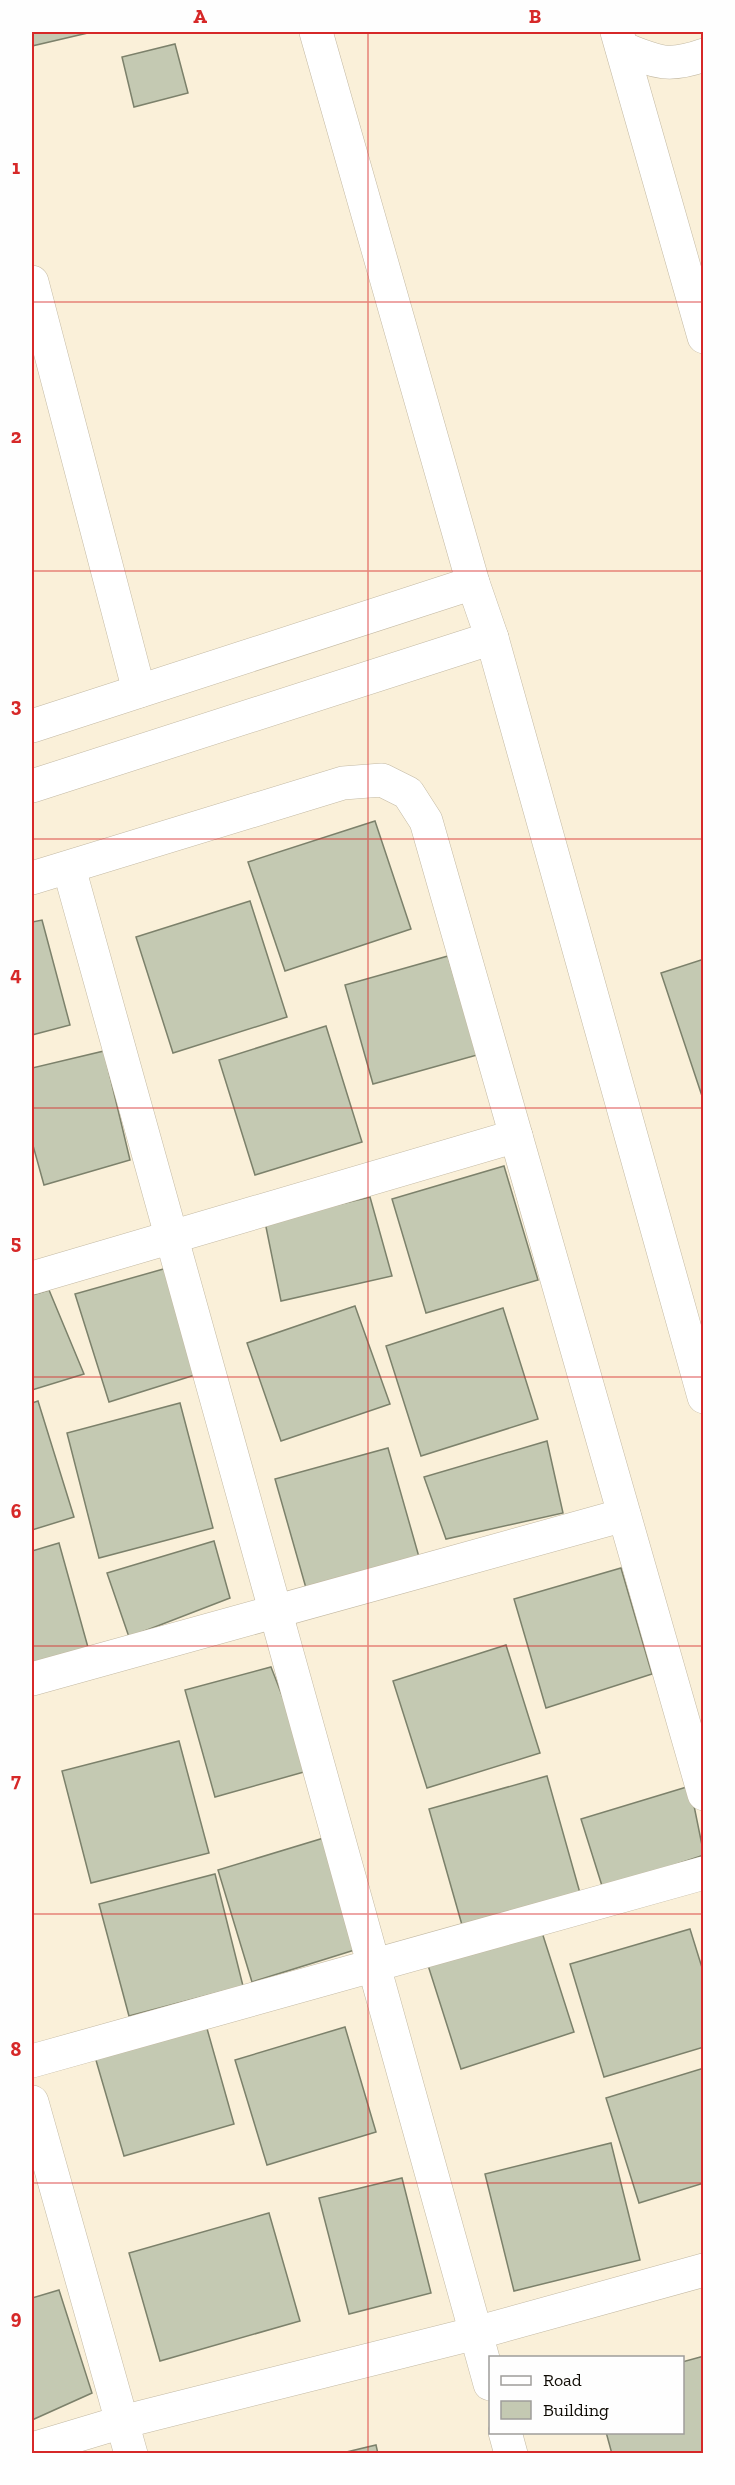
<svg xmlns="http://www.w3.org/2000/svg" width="735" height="2485" font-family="'Zilla Slab',serif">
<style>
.building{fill:#c4c9b2;stroke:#7c816b;stroke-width:1.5}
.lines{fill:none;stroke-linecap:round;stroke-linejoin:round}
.minor-casing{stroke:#c3b9a3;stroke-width:34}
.major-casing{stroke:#c3b9a3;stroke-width:34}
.minor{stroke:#fff;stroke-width:33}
.major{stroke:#fff;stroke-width:33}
.grid{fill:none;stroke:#d62828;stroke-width:1.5;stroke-opacity:0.55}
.neatline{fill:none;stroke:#d62828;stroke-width:2}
.grid-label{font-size:20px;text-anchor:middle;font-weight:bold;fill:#d62828}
</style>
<rect width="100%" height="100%" fill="#faf0d9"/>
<g class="building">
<polygon points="32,32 92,32 32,46"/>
<polygon points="175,44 188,93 134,107 122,57"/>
<polygon points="375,821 411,929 285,971 248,862"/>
<polygon points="250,901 287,1017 173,1053 136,937"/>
<polygon points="42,920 70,1025 32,1035 32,922"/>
<polygon points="448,956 477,1055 373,1084 345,985"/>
<polygon points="704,959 704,1102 661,973"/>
<polygon points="326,1026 362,1142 255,1175 219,1060"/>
<polygon points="104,1051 130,1160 44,1185 32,1142 32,1068"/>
<polygon points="504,1166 538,1280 426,1313 392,1199"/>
<polygon points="370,1197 392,1276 281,1301 265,1222"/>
<polygon points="167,1268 195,1375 109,1402 75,1294"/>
<polygon points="49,1290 84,1374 32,1390 32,1295"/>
<polygon points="355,1306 390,1404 281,1441 247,1343"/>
<polygon points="503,1308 538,1419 421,1456 386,1346"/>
<polygon points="38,1401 74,1517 32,1530 32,1403"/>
<polygon points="180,1403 213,1528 99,1558 67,1433"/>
<polygon points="547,1441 563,1513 446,1539 424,1477"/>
<polygon points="388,1448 419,1557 306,1588 275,1479"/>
<polygon points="214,1541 230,1598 129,1637 107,1573"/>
<polygon points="59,1543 89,1651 32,1667 32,1551"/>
<polygon points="621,1568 652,1674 546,1708 514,1599"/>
<polygon points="506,1645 540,1753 427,1788 393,1681"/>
<polygon points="271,1667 311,1770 215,1797 185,1690"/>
<polygon points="179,1741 209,1853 91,1883 62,1771"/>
<polygon points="547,1776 580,1893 462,1925 429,1809"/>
<polygon points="690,1786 704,1855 603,1889 581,1819"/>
<polygon points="327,1837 361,1948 252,1982 218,1870"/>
<polygon points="215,1874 243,1986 129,2016 99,1904"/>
<polygon points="539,1923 574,2032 461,2069 426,1959"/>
<polygon points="690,1929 704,1974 704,2047 604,2077 570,1964"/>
<polygon points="204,2018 234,2124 124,2156 93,2050"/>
<polygon points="345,2027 376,2132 267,2165 235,2060"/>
<polygon points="704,2068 704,2183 639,2203 606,2098"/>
<polygon points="611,2143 640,2260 514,2291 485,2174"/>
<polygon points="402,2178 431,2293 349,2314 319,2198"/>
<polygon points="269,2213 300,2321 160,2361 129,2253"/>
<polygon points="59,2290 92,2393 32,2420 32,2298"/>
<polygon points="704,2356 704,2454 612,2454 606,2432 682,2432 682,2362"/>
<polygon points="376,2445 378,2454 338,2454"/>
</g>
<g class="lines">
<defs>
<g id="minor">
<polyline points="316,32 473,583 492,638 704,1397"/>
<polyline points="617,32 704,337"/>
<polyline points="32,282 139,691"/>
<polyline points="32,726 473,583"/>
<polyline points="32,786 492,638"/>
<polyline points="69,868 490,2384"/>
<polyline points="32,878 343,783 382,780 408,793 426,821 704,1794"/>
<polyline points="32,1278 516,1136"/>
<polyline points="32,1679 624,1515"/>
<polyline points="32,2061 704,1873"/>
<polyline points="32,2102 131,2454"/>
<polyline points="505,2432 511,2454"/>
<polyline points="32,2449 122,2422 476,2333 704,2270"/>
</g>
<path id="major" d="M 622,48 C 656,62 668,68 704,55"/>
</defs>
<use href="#minor" class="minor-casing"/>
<use href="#major" class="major-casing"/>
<use href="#minor" class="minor"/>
<use href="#major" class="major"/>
</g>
<path class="grid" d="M 368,32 L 368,2454M 32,302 L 704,302M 32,571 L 704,571M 32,839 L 704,839M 32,1108 L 704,1108M 32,1377 L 704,1377M 32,1646 L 704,1646M 32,1914 L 704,1914M 32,2183 L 704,2183"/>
<rect width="735" height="2485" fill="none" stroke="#fefefe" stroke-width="66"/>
<rect x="489" y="2356" width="195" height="78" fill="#fefefe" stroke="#9f9d9a" stroke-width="1.5"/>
<rect x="501" y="2376" width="30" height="9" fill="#ffffff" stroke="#9f9d9a" stroke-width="1.5"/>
<text x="543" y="2386" font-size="18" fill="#100c05">Road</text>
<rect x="501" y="2401" width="30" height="18" fill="#c4c9b2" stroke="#9f9d9a" stroke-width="1.5"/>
<text x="543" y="2416" font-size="18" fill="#100c05">Building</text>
<rect x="33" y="33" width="669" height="2419" class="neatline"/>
<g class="grid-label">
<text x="200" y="23">A</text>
<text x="535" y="23">B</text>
<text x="16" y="174">1</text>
<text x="16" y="443">2</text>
<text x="16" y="712">3</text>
<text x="16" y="981">4</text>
<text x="16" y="1249">5</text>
<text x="16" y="1518">6</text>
<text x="16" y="1787">7</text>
<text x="16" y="2056">8</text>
<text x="16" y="2324">9</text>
</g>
</svg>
